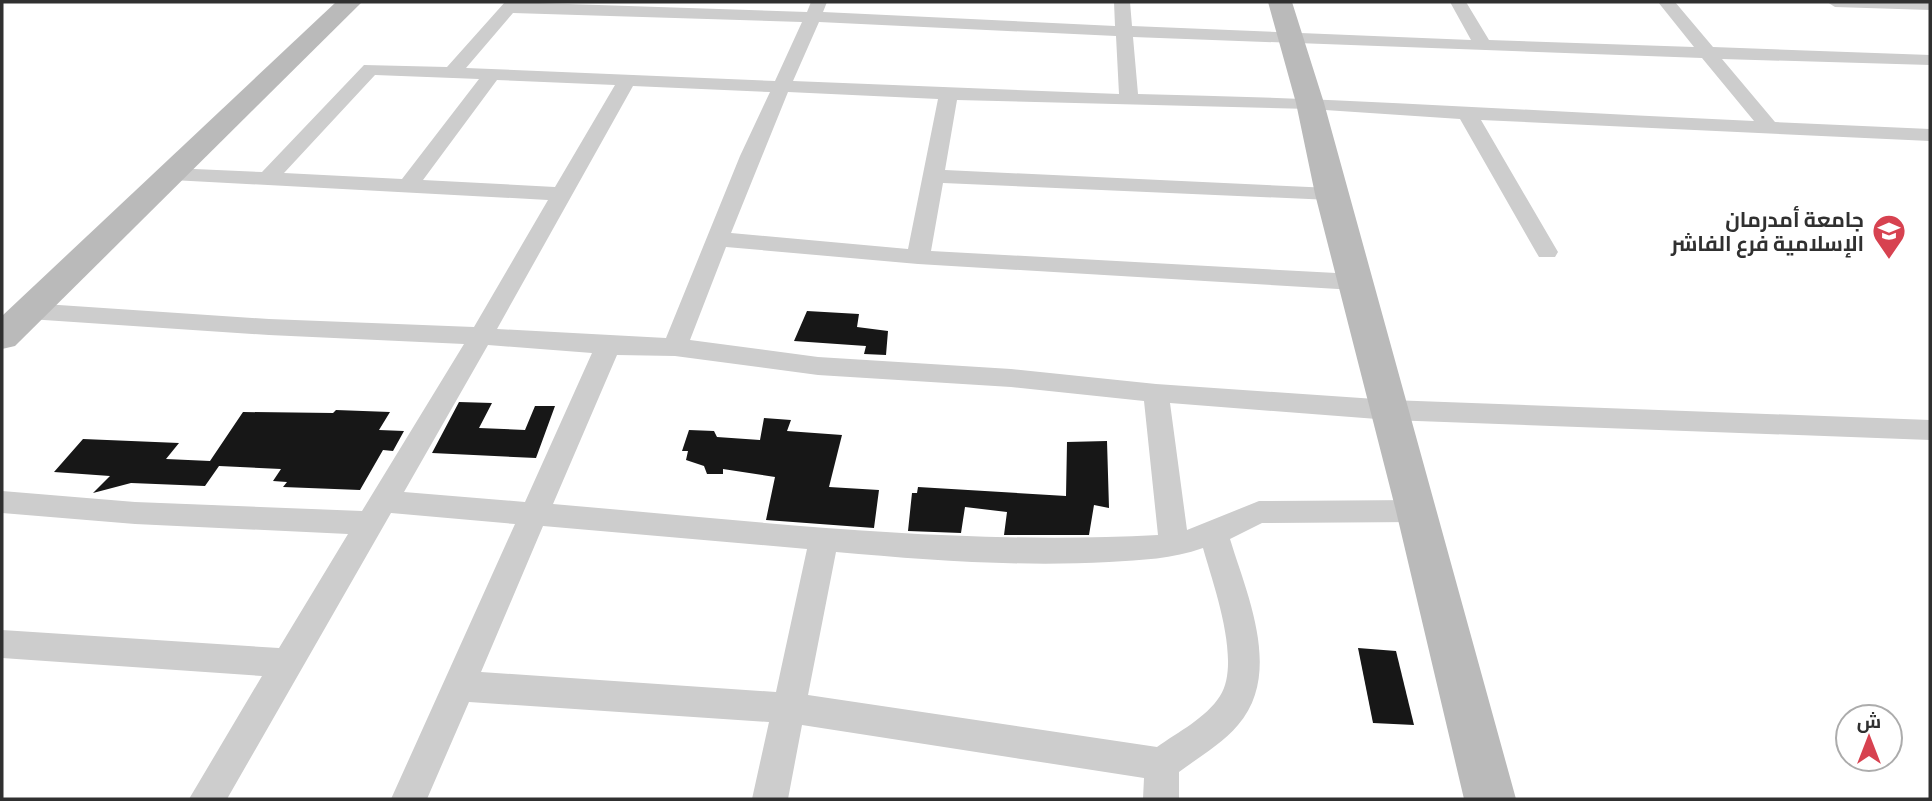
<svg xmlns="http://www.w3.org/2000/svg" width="1932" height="801" font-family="'PT Sans Narrow',Cairo,sans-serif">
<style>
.building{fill:#171717}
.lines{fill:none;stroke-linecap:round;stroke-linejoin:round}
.street{fill:#cdcdcd;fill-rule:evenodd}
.secondary{fill:#bababa;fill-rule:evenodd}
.labels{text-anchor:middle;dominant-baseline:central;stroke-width:7;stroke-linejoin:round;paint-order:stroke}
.poi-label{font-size:21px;font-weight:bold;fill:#303030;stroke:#fff;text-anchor:end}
</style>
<rect width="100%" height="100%" fill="#fff"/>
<g class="building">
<polygon points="807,311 859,314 857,327 888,331 886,355 864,354 866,346 794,341"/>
<polygon points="459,402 492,403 479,428 525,430 535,406 555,406 536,458 432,453"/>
<polygon points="336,410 390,412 379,430 404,431 393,451 383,450 360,490 283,487 287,482 273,481 281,469 219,466 205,486 131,483 93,493 110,476 54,472 83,439 179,443 166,459 210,461 243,412 333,413"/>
<polygon points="764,418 791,420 787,431 842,435 829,487 879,490 874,528 766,520 775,477 723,469 723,474 707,474 704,466 686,460 688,451 682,451 689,430 714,431 717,437 760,440"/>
<polygon points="1107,441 1109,508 1094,505 1089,535 1004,535 1007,512 965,507 961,533 908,531 912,493 917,493 918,487 1066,496 1067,442"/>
<polygon points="1358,648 1396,651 1414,725 1373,723"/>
</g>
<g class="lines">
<g class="street">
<path d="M 505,2 L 807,12 L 811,2 L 827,2 L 823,12 L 1115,26 L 1114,2 L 1130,2 L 1132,26 L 1471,40 L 1450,2 L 1466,2 L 1489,40 L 1694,47 L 1658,2 L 1675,2 L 1713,47 L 1930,55 L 1930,65 L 1722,59 L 1775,122 L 1930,129 L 1930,141 L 1481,120 L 1558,252 L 1555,257 L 1539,257 L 1536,252 L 1460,119 L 1310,109 L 957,100 L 945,170 L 1331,188 L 1342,194 L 1331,200 L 943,183 L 931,251 L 1355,274 L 1363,277 L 1367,282 L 1363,287 L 1355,290 L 918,264 L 726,247 L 690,340 L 818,357 L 1011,369 L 1156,384 L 1390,400 L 1930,420 L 1930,440 L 1390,420 L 1170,403 L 1187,530 L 1259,501 L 1417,500 L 1427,503 L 1431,511 L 1427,519 L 1417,522 L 1262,523 L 1230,539 C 1247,595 1283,673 1238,725 C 1222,744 1199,757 1179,772 L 1179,799 L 1143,799 L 1144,778 L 802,725 L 788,799 L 752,799 L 769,722 L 469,702 L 427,799 L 391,799 L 515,524 L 391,513 L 227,799 L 189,799 L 262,676 L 2,658 L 2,630 L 279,648 L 348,534 L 135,524 L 2,513 L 2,491 L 135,502 L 362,511 L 464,344 L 269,335 L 29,319 L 20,317 L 17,311 L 20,305 L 29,303 L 269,319 L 474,327 L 548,200 L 172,180 L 162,174 L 172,168 L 262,172 L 364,65 L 447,67 ZM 513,13 L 802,22 L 775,81 L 466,68 ZM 819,22 L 1116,36 L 1119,94 L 793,81 ZM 1133,37 L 1702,58 L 1754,121 C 1548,112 1344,98 1138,94 ZM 375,75 L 479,79 L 402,179 L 284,173 ZM 497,80 L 615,85 L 555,187 L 423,180 ZM 633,86 L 770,92 L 740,156 L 666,338 L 497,329 ZM 788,92 L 938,99 L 908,249 L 731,233 ZM 488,345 L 592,353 L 525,502 L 404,492 ZM 617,355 L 675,356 L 818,375 L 1011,387 L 1144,401 L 1158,535 C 955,546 755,521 553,504 ZM 543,526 L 807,549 L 776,692 L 481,672 ZM 1203,548 C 1213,584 1242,662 1220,696 C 1206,718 1178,732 1157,747 L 808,695 L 836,552 C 926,560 1018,567 1109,562 C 1142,560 1172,559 1203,548 Z"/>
<polygon points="1827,2 1930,2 1930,10 1835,7"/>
</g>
<g class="secondary">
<polygon points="336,2 362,2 15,346 2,349 2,316"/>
<polygon points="1268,2 1292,2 1324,103 1516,799 1464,799 1396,511 1315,194 1296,103"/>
</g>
</g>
<defs>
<symbol id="university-pin" viewBox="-11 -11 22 30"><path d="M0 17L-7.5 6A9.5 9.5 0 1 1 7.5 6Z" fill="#d74250" stroke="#fff"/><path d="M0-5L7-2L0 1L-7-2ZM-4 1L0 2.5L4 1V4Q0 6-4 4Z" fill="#fff"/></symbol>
</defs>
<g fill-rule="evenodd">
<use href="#university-pin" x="1870" y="212" width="38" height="52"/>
</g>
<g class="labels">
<g class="poi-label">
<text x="1864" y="219">جامعة أمدرمان<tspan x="1864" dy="24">الإسلامية فرع الفاشر</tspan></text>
</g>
</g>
<rect width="1932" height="801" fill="none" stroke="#303030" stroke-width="7"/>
<g transform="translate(1869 738)"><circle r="33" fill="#ffffff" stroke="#acacac" stroke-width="2"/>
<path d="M0-5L12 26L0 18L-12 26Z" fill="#d74250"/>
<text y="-10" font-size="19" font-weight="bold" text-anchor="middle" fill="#303030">ش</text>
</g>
</svg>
